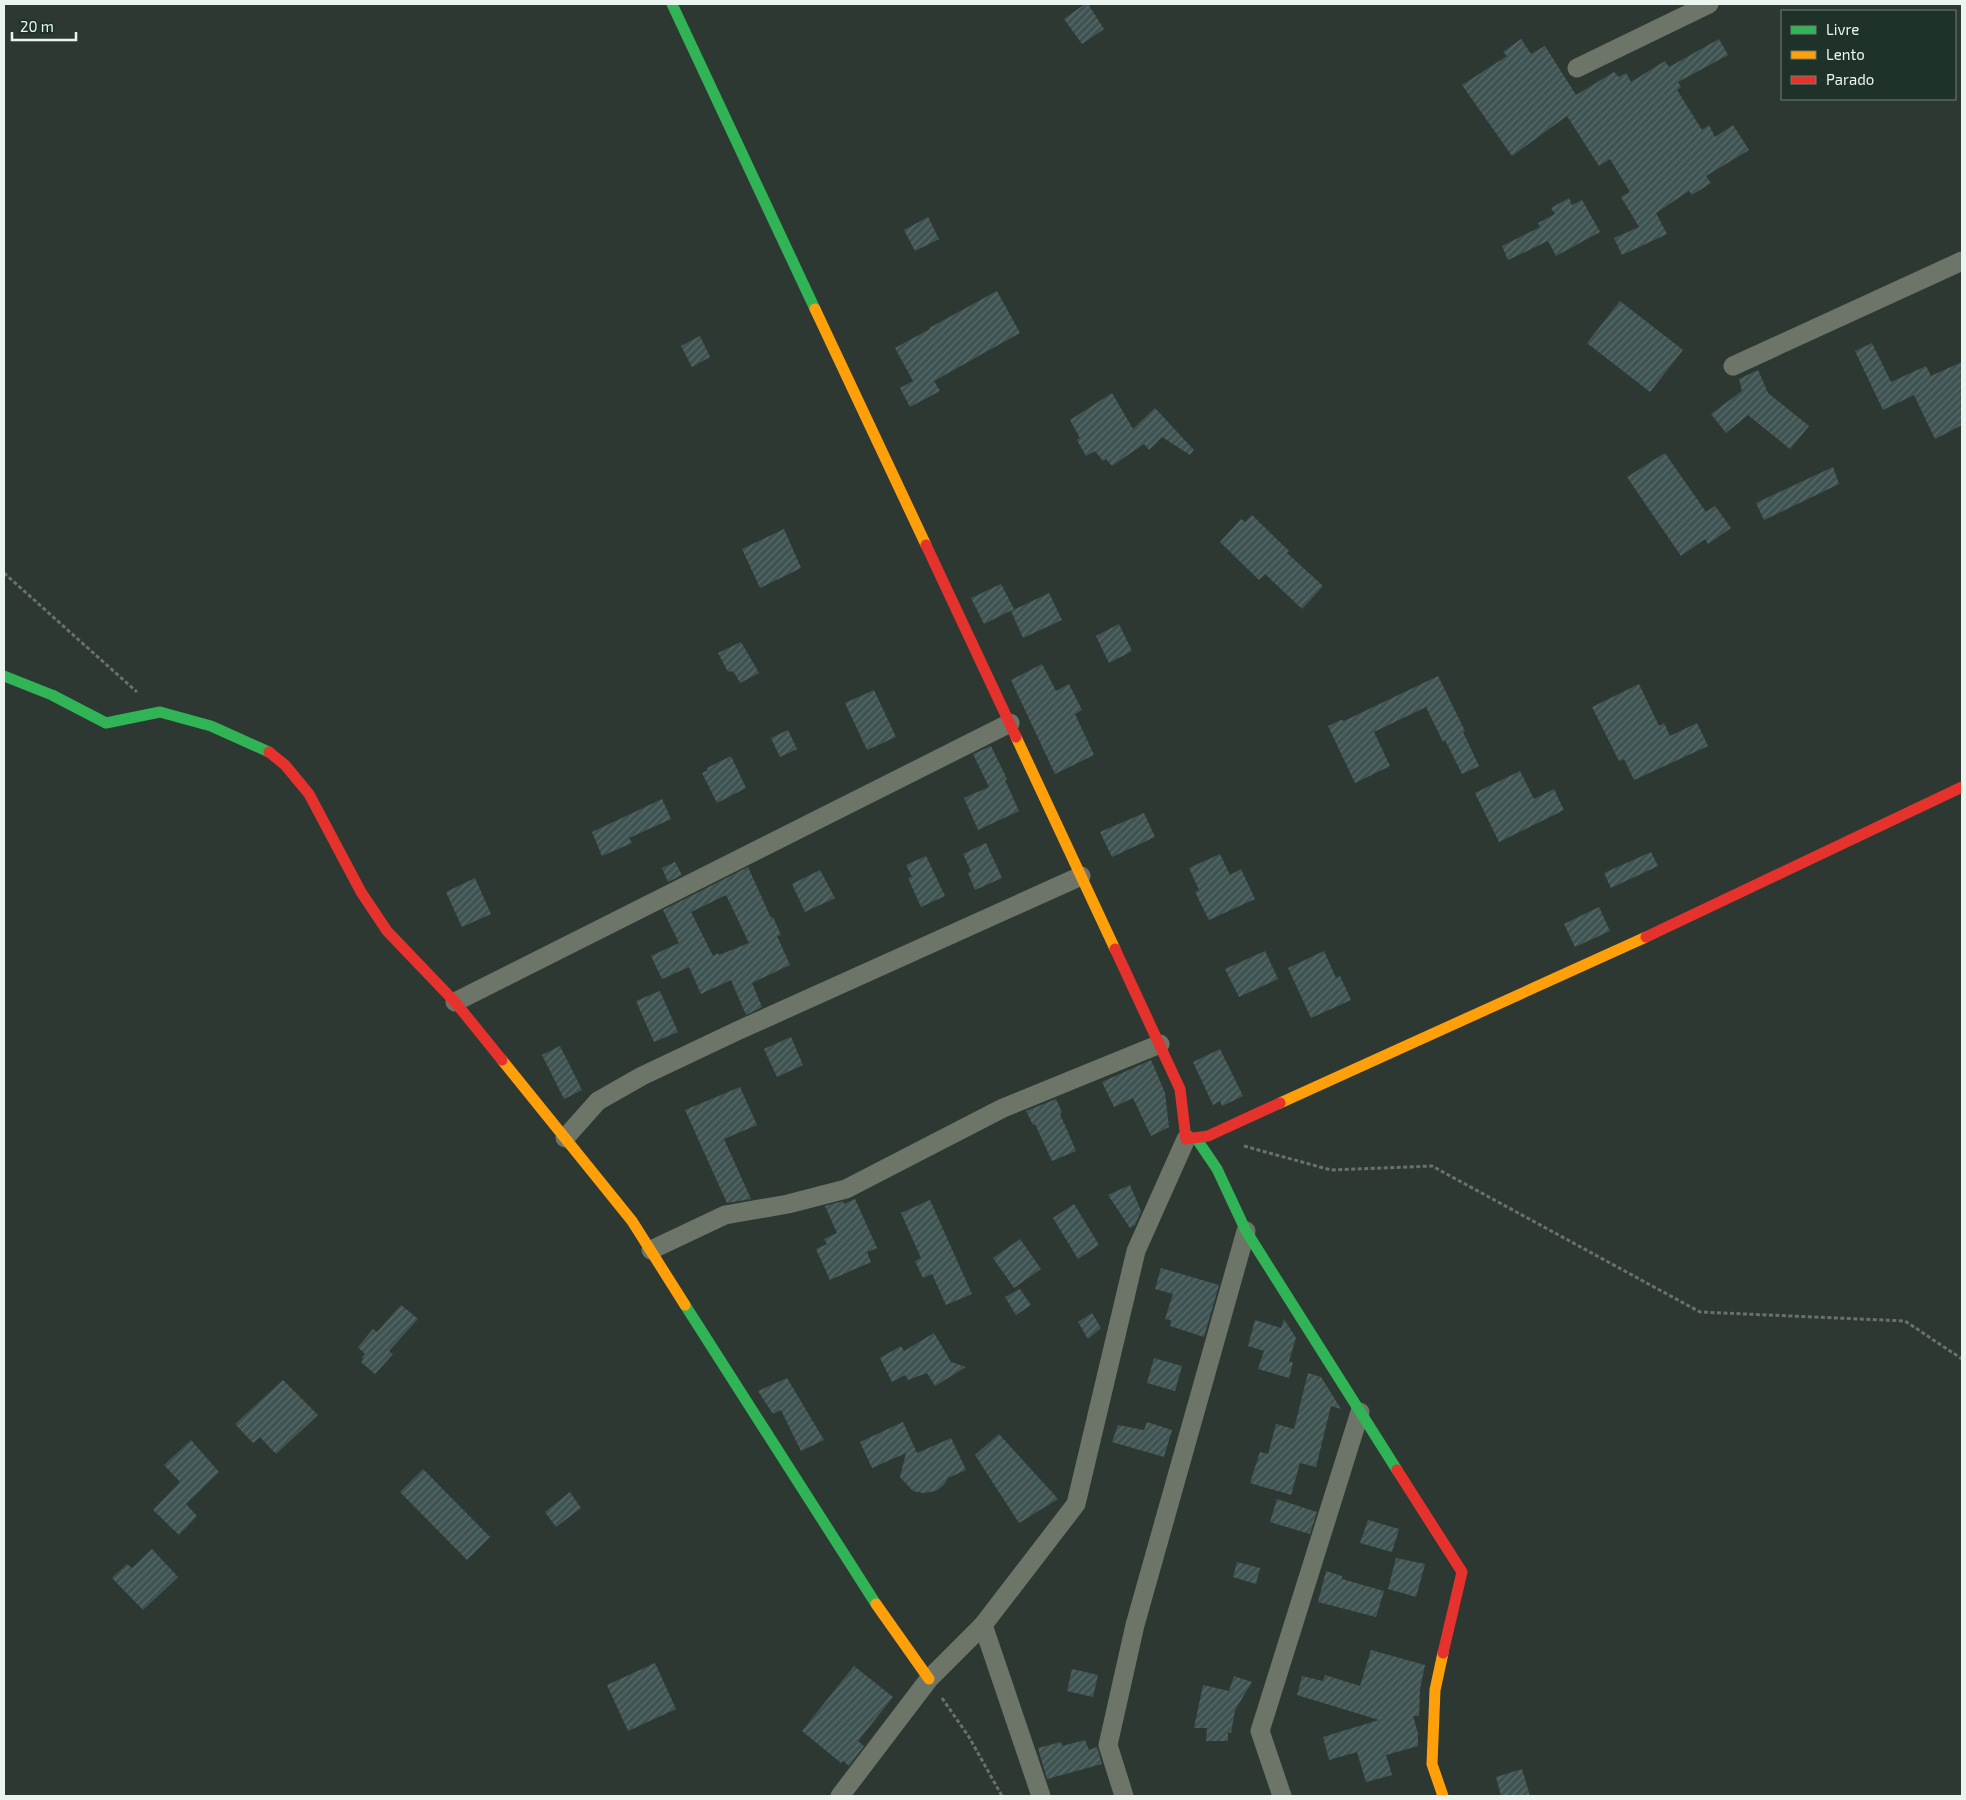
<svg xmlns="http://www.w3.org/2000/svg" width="1966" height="1800" font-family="'Exo 2',sans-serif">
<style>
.building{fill:url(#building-hatch);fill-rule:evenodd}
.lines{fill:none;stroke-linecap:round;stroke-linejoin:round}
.path{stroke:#6a7169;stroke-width:3;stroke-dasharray:4 2.5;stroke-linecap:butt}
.street{stroke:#6d7468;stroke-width:19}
.fast{stroke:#30b455;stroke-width:11}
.slow{stroke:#ff9f0a;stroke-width:11}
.jam{stroke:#e5322d;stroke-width:11}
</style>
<defs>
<pattern id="building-hatch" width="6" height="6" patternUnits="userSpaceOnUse" patternTransform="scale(1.25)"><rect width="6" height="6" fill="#3f5452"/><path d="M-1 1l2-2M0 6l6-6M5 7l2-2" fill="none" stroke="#5b6d6b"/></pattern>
</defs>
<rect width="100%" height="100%" fill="#2d3833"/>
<g class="building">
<polygon points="1085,4 1088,4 1104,29 1082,44 1064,19"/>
<polygon points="1521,39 1531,54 1545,46 1576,95 1614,72 1619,77 1626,73 1631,82 1665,61 1669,67 1719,39 1728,55 1678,82 1681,87 1677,90 1702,130 1709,125 1715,137 1733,125 1749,150 1706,176 1711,183 1692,195 1689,191 1656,213 1667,234 1622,255 1614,238 1639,227 1621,197 1630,192 1610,159 1599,166 1567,116 1512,156 1462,85 1507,56 1503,52"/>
<polygon points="1569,198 1572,205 1582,200 1600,232 1556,256 1548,241 1508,260 1502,246 1540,227 1538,223 1555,214 1551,208"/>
<polygon points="928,217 939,239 915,251 904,230"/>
<polygon points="997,291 1020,333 934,381 940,391 910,407 900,388 913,381 895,348 930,329 929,328"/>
<polygon points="1620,301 1683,350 1650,392 1587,343"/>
<polygon points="700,336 710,357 692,367 681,346"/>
<polygon points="1872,343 1891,382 1926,366 1931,376 1962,362 1962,425 1935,439 1914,395 1883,410 1855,351"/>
<polygon points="1758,370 1768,393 1809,426 1790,449 1748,415 1726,433 1711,414 1742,391 1739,379"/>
<polygon points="1112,393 1133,429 1155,408 1194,450 1190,455 1162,437 1149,450 1144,444 1112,466 1106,459 1103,461 1095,451 1086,456 1077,440 1080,438 1070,420"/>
<polygon points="1665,453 1706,512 1715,506 1731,528 1708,544 1705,539 1681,556 1627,477"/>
<polygon points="1833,467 1839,484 1764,520 1756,503"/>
<polygon points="1252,515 1289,551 1287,553 1323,586 1302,609 1265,574 1259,580 1220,542 1241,519 1245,522"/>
<polygon points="784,529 801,568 760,588 742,549"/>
<polygon points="1001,584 1014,609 984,624 971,598"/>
<polygon points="1049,593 1062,620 1023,638 1011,611"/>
<polygon points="1119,624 1132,651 1109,663 1096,636"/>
<polygon points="741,642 759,673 740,683 735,674 732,671 728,672 718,653"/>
<polygon points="1042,664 1056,691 1069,684 1082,710 1075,714 1094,755 1055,774 1011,680"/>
<polygon points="1438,676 1465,731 1463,732 1479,766 1462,774 1445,740 1443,742 1426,707 1374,732 1390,766 1355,783 1328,726 1341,720 1344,721"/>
<polygon points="1639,684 1659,726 1664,723 1670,736 1697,723 1708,746 1634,780 1624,759 1619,761 1592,707"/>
<polygon points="874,690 896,737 867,750 845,703"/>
<polygon points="788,730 797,749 780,757 771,738"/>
<polygon points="991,746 1007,779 1005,780 1019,811 978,830 964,798 989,787 973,754"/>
<polygon points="731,756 746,788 717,803 702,773 708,770 707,768"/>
<polygon points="1520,771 1534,799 1554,789 1564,810 1499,842 1475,793"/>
<polygon points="662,799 671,819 629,838 632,843 602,856 592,832"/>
<polygon points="1144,813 1155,837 1112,857 1100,832"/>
<polygon points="986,843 1002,878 975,890 968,873 971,871 963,854"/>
<polygon points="1651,852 1658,866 1611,888 1604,873"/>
<polygon points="1220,854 1230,875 1241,869 1255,899 1209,920 1195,892 1199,890 1189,868"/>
<polygon points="926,856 945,896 921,907 908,878 912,877 906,865"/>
<polygon points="675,862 682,875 668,882 662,868"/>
<path d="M 748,867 L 771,918 L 773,917 L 781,935 L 777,936 L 790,965 L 752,983 L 762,1007 L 746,1015 L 731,980 L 701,994 L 689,967 L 662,979 L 651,956 L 679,943 L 663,910 ZM 726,895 L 749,943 L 719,955 L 718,953 L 713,956 L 691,912 Z"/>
<polygon points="820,870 835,898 805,912 792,884"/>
<polygon points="475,878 491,914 462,927 446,892"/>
<polygon points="1599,907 1610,931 1575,947 1564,924"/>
<polygon points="1265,951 1278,979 1239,997 1225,969"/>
<polygon points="1324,951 1336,978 1340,976 1351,1000 1311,1018 1288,968"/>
<polygon points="660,991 678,1032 654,1042 636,1001"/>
<polygon points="791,1037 803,1065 777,1077 764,1049"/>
<polygon points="560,1046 582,1090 564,1099 542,1055"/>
<polygon points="1220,1049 1243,1096 1222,1106 1220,1101 1213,1105 1193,1062"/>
<polygon points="1151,1060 1165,1093 1169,1127 1151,1136 1133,1098 1114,1107 1102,1082"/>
<polygon points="740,1087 757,1125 724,1139 751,1199 727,1203 685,1110"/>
<polygon points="1056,1099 1062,1112 1060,1114 1076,1151 1052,1161 1035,1124 1033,1125 1026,1111"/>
<polygon points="1130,1185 1141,1211 1135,1225 1130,1228 1108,1195"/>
<polygon points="855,1199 877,1248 867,1252 871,1262 830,1280 816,1249 827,1244 824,1239 837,1233 825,1206 843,1201 844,1204"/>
<polygon points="930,1200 972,1294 946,1305 932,1274 923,1278 915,1261 921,1258 901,1213"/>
<polygon points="1074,1204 1099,1245 1078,1259 1053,1218"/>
<polygon points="1020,1239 1041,1269 1014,1288 993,1258"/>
<polygon points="1161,1268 1219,1285 1204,1337 1170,1326 1171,1320 1165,1319 1173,1294 1155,1289"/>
<polygon points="1020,1289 1031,1305 1016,1315 1005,1297"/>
<polygon points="401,1305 418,1319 389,1351 393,1354 375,1374 361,1362 363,1360 362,1357 365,1354 358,1347 373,1329 377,1332"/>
<polygon points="1092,1313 1101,1328 1088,1339 1078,1322"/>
<polygon points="1284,1319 1296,1338 1289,1361 1293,1363 1289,1378 1258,1369 1264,1351 1248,1346 1255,1320 1281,1328"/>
<polygon points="934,1333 951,1362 966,1367 935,1386 927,1373 908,1380 905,1375 892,1382 880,1358 901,1346 904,1351"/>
<polygon points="1154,1358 1182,1366 1175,1391 1147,1383"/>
<polygon points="1308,1373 1321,1377 1341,1409 1331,1406 1316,1467 1300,1463 1291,1495 1250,1483 1260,1452 1268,1454 1276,1424 1294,1429"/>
<polygon points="787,1378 824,1440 801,1451 781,1410 773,1414 758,1391"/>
<polygon points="283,1380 318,1415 276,1454 260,1437 253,1443 235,1424"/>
<polygon points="903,1422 917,1453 951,1438 966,1470 948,1478 944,1485 936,1491 923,1493 913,1491 900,1477 906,1453 872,1468 860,1442"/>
<polygon points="1147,1422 1172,1430 1164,1457 1112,1442 1118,1425 1144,1430"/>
<polygon points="999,1434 1058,1499 1019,1523 975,1455"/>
<polygon points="191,1440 219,1472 186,1504 197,1516 179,1535 153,1510 180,1482 164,1465"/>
<polygon points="423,1469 490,1537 467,1560 400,1492"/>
<polygon points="570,1492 581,1508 556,1527 545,1512"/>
<polygon points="1277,1499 1317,1512 1310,1534 1270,1522"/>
<polygon points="1368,1520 1399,1529 1392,1552 1360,1543"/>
<polygon points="152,1549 178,1577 143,1610 112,1578 127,1564 132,1568"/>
<polygon points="1396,1558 1425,1564 1416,1597 1388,1589"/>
<polygon points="1237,1562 1260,1568 1256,1584 1233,1577"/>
<polygon points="1326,1571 1342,1576 1342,1579 1384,1591 1376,1617 1318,1602"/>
<polygon points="1371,1650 1425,1665 1420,1689 1419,1716 1413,1716 1418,1733 1418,1746 1386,1755 1392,1775 1366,1782 1357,1752 1329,1760 1323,1737 1379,1720 1297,1695 1302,1676 1323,1681 1325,1675 1360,1686"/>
<polygon points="655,1663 676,1709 628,1731 607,1685"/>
<polygon points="854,1666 893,1697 858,1741 864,1746 849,1766 843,1761 841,1763 802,1731"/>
<polygon points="1072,1669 1098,1675 1093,1697 1067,1691"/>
<polygon points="1234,1676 1252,1682 1235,1710 1231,1733 1228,1732 1228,1741 1206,1741 1207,1728 1194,1728 1203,1685 1229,1691"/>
<polygon points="1085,1740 1089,1750 1097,1747 1102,1764 1047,1779 1038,1748 1061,1742 1062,1746"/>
<polygon points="1522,1769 1530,1796 1501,1796 1496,1777"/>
</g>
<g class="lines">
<g class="path">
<polyline points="4,573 137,692"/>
<polyline points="1244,1146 1331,1170 1432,1166 1700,1312 1905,1321 1962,1359"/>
<polyline points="942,1698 969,1737 1002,1796"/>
</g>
<g class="street">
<polyline points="1577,68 1709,4"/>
<polyline points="1733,366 1962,261"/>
<polyline points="455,1002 1010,723"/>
<polyline points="565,1138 598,1101 642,1076 737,1031 1081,876"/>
<polyline points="651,1250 725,1215 788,1204 846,1189 1003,1108 1160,1044"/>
<polyline points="983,1625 1041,1796"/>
<polyline points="840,1796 929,1679 983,1625 1076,1504 1136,1251 1186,1139"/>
<polyline points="1124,1796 1108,1745 1135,1625 1246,1231"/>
<polyline points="1282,1796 1260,1731 1360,1412"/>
</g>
<g class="fast">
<polyline points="672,4 815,309"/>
<polyline points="4,676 52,695 106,723 160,712 211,726 269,752"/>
<polyline points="1196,1138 1217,1169 1246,1231 1397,1470"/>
<polyline points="685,1305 876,1604"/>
</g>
<g class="slow">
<polyline points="815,309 926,545"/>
<polyline points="1016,737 1115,949"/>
<polyline points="502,1060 632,1221 685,1305"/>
<polyline points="1280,1103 1646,937"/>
<polyline points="876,1604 929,1679"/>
<polyline points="1443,1796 1432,1764 1435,1690 1443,1653"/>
</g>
<g class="jam">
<polyline points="926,545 1016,737"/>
<polyline points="269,752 285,765 309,794 361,892 387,931 455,1002 502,1060"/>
<polyline points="1646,937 1962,787"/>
<polyline points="1115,949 1180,1089 1186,1139 1208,1136 1280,1103"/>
<polyline points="1397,1470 1462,1572 1443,1653"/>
</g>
</g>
<rect width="1966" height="1800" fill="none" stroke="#eaf5ef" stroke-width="10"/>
<rect x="1781" y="10" width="175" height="90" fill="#1f3229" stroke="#708078"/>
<rect x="1791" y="26" width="25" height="8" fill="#30b455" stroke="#708078"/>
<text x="1826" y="35" font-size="15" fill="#eaf5ef">Livre</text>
<rect x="1791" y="51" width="25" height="8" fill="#ff9f0a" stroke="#708078"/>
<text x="1826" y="60" font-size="15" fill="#eaf5ef">Lento</text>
<rect x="1791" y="76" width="25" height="8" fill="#e5322d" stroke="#708078"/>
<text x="1826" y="85" font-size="15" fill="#eaf5ef">Parado</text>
<path d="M12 32v8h64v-8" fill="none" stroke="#eaf5ef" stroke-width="2.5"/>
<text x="20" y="32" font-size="15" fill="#eaf5ef" stroke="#1f3229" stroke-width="4" paint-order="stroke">20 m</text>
</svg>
